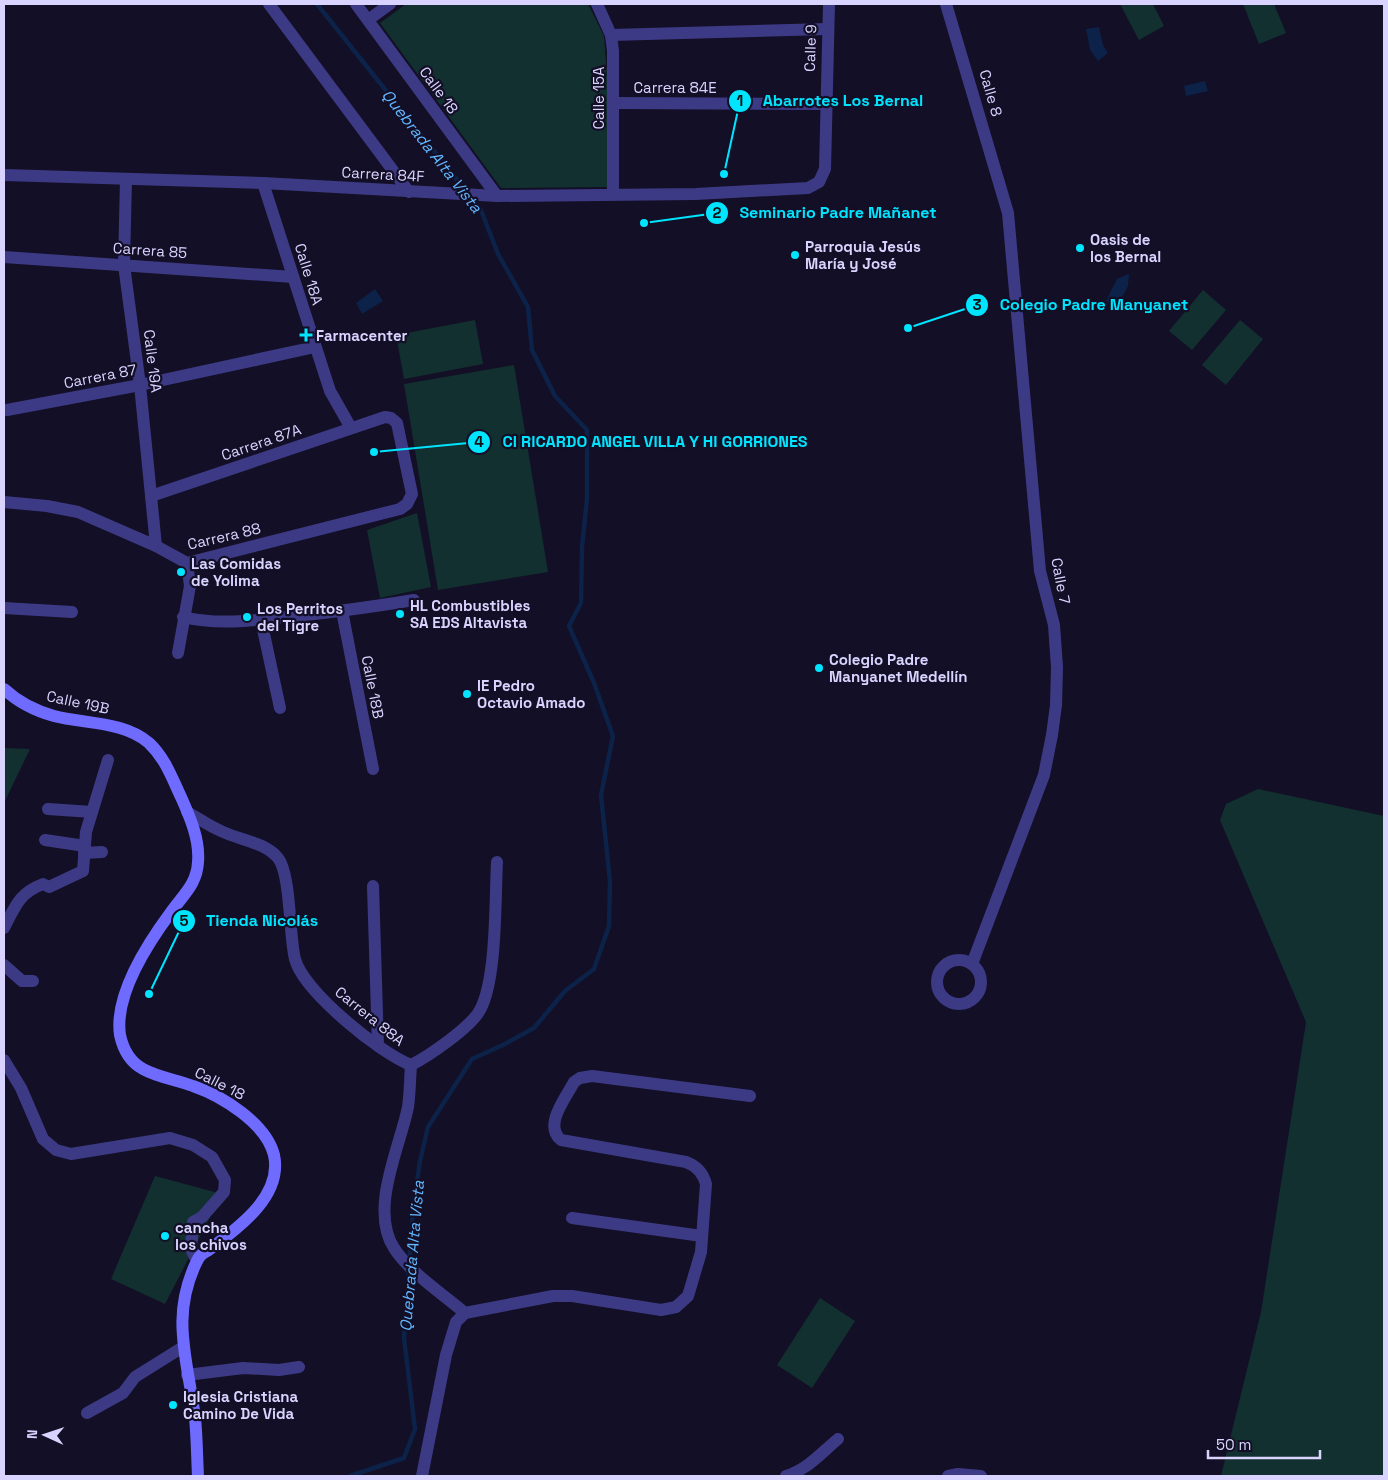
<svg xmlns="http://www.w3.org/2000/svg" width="1388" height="1480" font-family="'Space Grotesk',sans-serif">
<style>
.green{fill:#12302f}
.water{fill:#0c2248}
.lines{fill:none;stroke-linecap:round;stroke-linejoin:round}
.stream{stroke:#0c2248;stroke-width:4.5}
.street{stroke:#3d3a85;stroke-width:12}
.secondary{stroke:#6f6bff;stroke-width:12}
.poi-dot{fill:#00e5ff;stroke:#130f26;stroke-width:2}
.labels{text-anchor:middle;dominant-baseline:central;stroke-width:4.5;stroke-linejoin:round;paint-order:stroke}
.street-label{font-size:15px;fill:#d9d4ff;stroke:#130f26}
.poi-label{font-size:15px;font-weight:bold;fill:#d9d4ff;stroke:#130f26;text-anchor:start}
.water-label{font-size:16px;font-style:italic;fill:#62b6ff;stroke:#130f26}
.leader{fill:none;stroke:#00e5ff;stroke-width:2}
.callout-dot{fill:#00e5ff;stroke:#130f26;stroke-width:2}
.mark-label{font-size:15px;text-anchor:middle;font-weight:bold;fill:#111}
.callout-label{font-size:16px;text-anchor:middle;font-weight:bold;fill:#00e5ff;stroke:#130f26;stroke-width:4.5;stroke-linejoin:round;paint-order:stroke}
</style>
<rect width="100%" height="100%" fill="#130f26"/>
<g class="green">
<polygon points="406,4 588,4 604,36 609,104 607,187 501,188 380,23"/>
<polygon points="1120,4 1153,4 1164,26 1139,40"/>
<polygon points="1243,4 1274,4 1286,33 1259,44"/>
<polygon points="1203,290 1226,310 1192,350 1169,331"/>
<polygon points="475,320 483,364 404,379 396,335"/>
<polygon points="1240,320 1263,339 1226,385 1202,365"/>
<polygon points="514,365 548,572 438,590 404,384"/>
<polygon points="417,513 431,587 380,598 367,530"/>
<polygon points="4,748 30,749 4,803"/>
<polygon points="1258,789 1384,816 1384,1476 1221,1476 1261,1312 1306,1022 1220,820 1226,804"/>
<polygon points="155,1176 222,1194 165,1304 111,1279"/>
<polygon points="820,1298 855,1321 812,1388 777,1365"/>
</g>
<g class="water">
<polygon points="1099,27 1103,45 1108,53 1098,61 1090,50 1086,29"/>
<polygon points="1205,81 1208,91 1186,96 1184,86"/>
<polygon points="1129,274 1128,286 1117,307 1106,301 1117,279"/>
<polygon points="375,289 383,301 362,314 356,303"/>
</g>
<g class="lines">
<polyline class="stream" points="317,4 481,210 498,254 528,307 532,350 555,396 587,430 587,499 582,547 581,603 569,626 594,683 613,736 601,795 610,881 609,926 594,969 565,991 534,1028 503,1045 472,1059 428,1127 420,1161 413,1210 404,1338 415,1429 404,1458 350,1476"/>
<g class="street">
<polyline points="269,4 409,192"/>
<polyline points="356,4 497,196"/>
<polyline points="597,4 611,35 613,51 613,194"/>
<polyline points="946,4 1008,213 1040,571 1054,625 1057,667 1056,705 1052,735 1044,775 972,964"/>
<polyline points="368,20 390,4"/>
<polyline points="611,35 827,29"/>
<polyline points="615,103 825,104"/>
<polyline points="4,175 263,183 497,196 696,194 808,188 819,182 825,169 829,4"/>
<polyline points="126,179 124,265 140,385 156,546"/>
<polyline points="263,183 330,391 351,428"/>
<polyline points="4,257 293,277"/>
<polyline points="7,410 140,385 315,347"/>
<polyline points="4,502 47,506 78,512 156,546 187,563 400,509 407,504 412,494 397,423 391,418 385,417 151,496"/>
<polyline points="4,608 72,612"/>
<polyline points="342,611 373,769"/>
<path d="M 183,617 C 216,625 251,621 285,617 C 328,613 371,607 414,600"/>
<polyline points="261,620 280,708"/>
<polyline points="178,653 190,586 187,563"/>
<polyline points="48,809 92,812"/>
<path d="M 187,812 C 198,818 209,826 221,831 C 239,840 265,842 278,858 C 291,874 289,936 295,959 C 303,991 381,1054 411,1065 C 429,1056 471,1027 480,1010 C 497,979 495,899 497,862"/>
<polyline points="45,840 85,846"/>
<polyline points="84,853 102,852"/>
<polyline points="373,886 378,1046"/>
<path d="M 4,928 C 15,907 19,893 43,884 L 49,887 L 83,871 L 86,832 L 108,760"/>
<circle cx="959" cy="982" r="22"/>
<polyline points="4,965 22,981 33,981"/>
<polyline points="4,1060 21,1088 43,1139 56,1150 71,1154 170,1138 193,1145 212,1157 225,1180 224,1192 202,1217 193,1222 191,1249 197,1261"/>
<path d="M 411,1065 C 410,1078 410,1093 408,1107 C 400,1147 369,1209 394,1248 C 409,1272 443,1294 465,1313"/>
<polyline points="572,1218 702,1236"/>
<polyline points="187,1375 243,1368 279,1370 299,1367"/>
<polyline points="87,1413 123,1393 135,1377 183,1347"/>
<path d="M 422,1476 L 446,1355 L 456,1322 L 465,1313 L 553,1296 L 572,1296 L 661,1310 L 676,1307 L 688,1296 L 701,1252 L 706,1184 C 703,1173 697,1166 686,1162 L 561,1140 C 543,1125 566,1098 574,1082 L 580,1078 L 592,1076 L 750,1096"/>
<path d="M 786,1476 C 808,1469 820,1454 838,1439"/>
<polyline points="948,1476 958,1474 981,1476"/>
</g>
<path class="secondary" d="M 4,689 C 18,702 36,711 54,716 C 84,724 124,721 149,743 C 165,758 172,778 181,797 C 190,817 200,840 198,862 C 197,884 183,895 171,912 C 148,943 114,994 120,1035 C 123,1049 130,1062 143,1069 C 157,1077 177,1080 193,1086 C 222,1096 266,1123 274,1155 C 283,1196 238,1228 210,1249 C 205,1253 201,1253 198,1259 C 169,1316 188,1360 195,1418 C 197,1438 197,1457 198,1476"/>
</g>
<g class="poi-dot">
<circle cx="1080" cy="248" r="5"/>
<circle cx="795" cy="255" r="5"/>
<path d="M303.5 327.5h5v5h5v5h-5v5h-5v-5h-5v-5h5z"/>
<circle cx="181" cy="572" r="5"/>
<circle cx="400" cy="614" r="5"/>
<circle cx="247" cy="617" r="5"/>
<circle cx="819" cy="668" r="5"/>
<circle cx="467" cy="694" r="5"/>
<circle cx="165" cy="1236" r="5"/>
<circle cx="173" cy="1405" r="5"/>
</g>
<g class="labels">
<g class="street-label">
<text transform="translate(810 48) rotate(-88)">Calle 9</text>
<text x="675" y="87">Carrera 84E</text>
<text transform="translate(439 90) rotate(54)">Calle 18</text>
<text transform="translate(991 93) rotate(74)">Calle 8</text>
<text transform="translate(598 98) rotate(-90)">Calle 15A</text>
<text transform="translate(383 174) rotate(3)">Carrera 84F</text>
<text transform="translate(150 250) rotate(4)">Carrera 85</text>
<text transform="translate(309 274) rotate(73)">Calle 18A</text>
<text transform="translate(153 361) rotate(83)">Calle 19A</text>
<text transform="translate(100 376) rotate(-11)">Carrera 87</text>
<text transform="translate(261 442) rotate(-19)">Carrera 87A</text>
<text transform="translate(224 536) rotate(-13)">Carrera 88</text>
<text transform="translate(1061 581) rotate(79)">Calle 7</text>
<text transform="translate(373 687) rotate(79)">Calle 18B</text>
<text transform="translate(78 702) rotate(12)">Calle 19B</text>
<text transform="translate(370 1016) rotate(39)">Carrera 88A</text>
<text transform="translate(220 1083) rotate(27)">Calle 18</text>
</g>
<g class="poi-label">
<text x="1090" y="239">Oasis de<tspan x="1090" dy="17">los Bernal</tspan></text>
<text x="805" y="246">Parroquia Jesús<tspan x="805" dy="17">María y José</tspan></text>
<text x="316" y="335">Farmacenter</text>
<text x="191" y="563">Las Comidas<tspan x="191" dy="17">de Yolima</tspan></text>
<text x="410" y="605">HL Combustibles<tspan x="410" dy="17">SA EDS Altavista</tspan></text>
<text x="257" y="608">Los Perritos<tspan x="257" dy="17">del Tigre</tspan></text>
<text x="829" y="659">Colegio Padre<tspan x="829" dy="17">Manyanet Medellín</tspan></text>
<text x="477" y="685">IE Pedro<tspan x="477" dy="17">Octavio Amado</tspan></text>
<text x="175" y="1227">cancha<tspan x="175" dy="17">los chivos</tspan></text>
<text x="183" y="1396">Iglesia Cristiana<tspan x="183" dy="17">Camino De Vida</tspan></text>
</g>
<g class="water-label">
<text transform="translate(432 151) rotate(52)">Quebrada Alta Vista</text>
<text transform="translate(412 1256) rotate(-85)">Quebrada Alta Vista</text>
</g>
</g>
<path class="leader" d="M724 174L740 101M644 223L717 213M908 328L977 305M374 452L479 442M149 994L184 921"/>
<g class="callout-dot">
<circle cx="724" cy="174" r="5"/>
<circle cx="644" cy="223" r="5"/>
<circle cx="908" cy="328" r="5"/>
<circle cx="374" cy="452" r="5"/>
<circle cx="149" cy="994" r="5"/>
<circle cx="740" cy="101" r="12"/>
<circle cx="717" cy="213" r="12"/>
<circle cx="977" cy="305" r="12"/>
<circle cx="479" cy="442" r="12"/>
<circle cx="184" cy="921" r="12"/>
</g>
<g class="mark-label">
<text x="740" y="106">1</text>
<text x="717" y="218">2</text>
<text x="977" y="310">3</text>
<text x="479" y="447">4</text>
<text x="184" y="926">5</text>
</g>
<g class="callout-label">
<text x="843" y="106">Abarrotes Los Bernal</text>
<text x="838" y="218">Seminario Padre Mañanet</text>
<text x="1094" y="310">Colegio Padre Manyanet</text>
<text x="655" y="447">CI RICARDO ANGEL VILLA Y HI GORRIONES</text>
<text x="262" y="926">Tienda Nicolás</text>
</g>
<rect width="1388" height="1480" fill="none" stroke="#d9d4ff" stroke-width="10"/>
<g transform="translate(45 1435) rotate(273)" stroke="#130f26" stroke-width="4" paint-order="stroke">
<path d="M0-4L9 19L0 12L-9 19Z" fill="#d9d4ff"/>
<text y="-8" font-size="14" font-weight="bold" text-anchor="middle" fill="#d9d4ff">N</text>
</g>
<path d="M1208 1450v8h112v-8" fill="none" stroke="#d9d4ff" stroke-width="2.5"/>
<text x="1216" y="1450" font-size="15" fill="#d9d4ff" stroke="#130f26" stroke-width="4" paint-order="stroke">50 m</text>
</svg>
